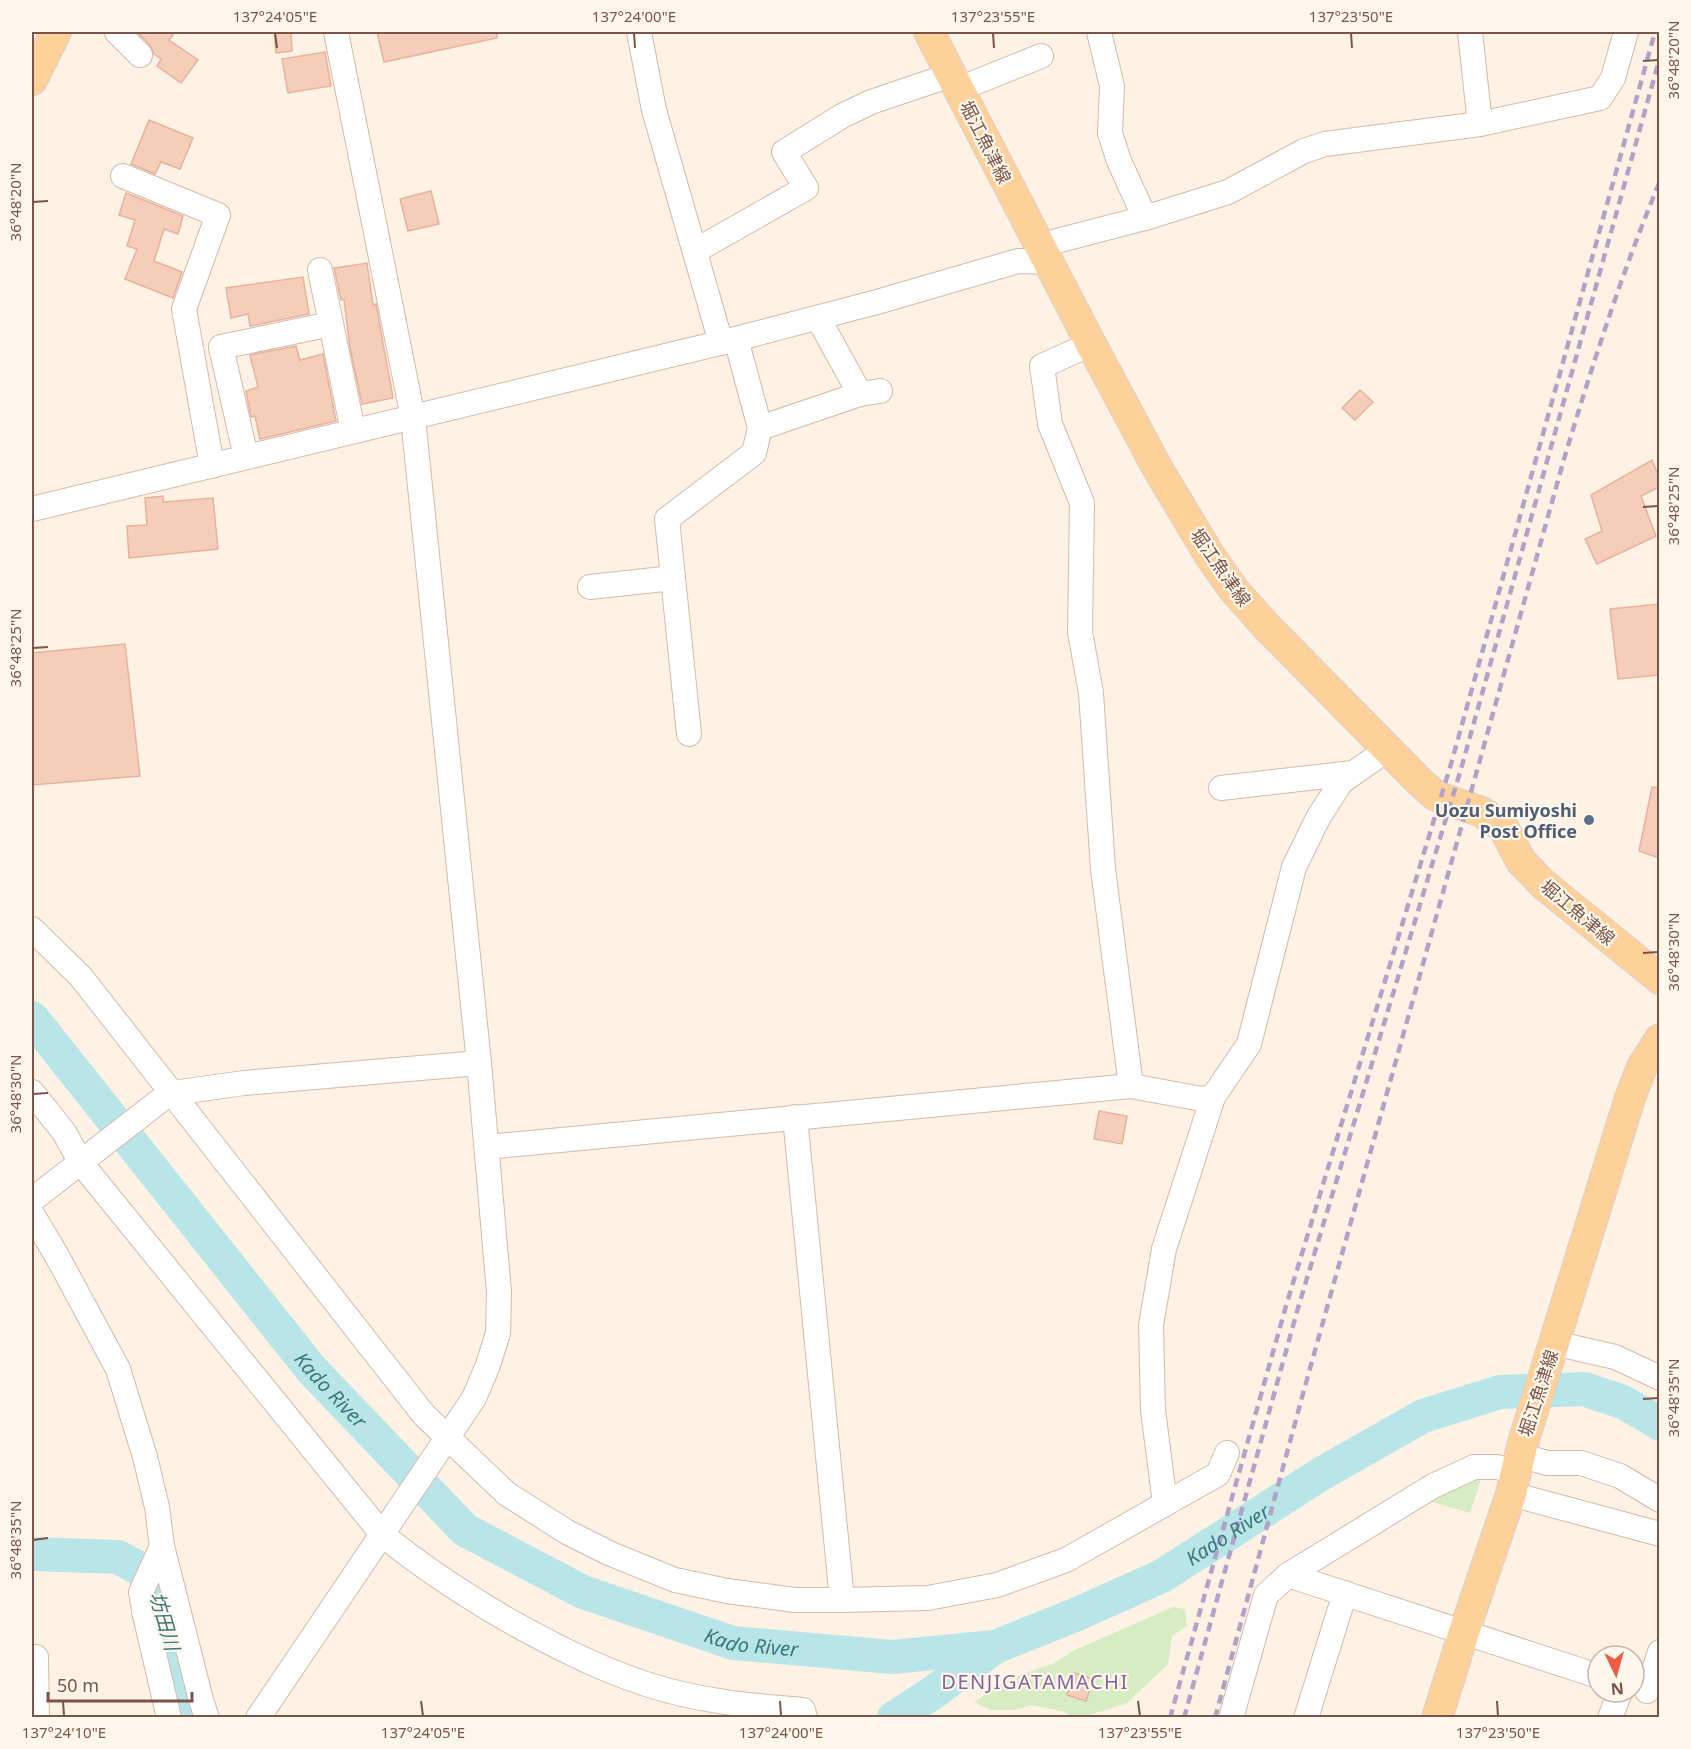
<svg xmlns="http://www.w3.org/2000/svg" width="1691" height="1749" font-family="'Noto Sans','Noto Sans JP',sans-serif">
<style>
.green{fill:#d6ecc2}
.lines{fill:none;stroke-linecap:round;stroke-linejoin:round}
.river{stroke:#b8e5e8;stroke-width:34}
.building{fill:#f4cdbb;stroke:#e8b29a;stroke-width:1.5}
.minor-casing{stroke:#d2baac;stroke-width:26}
.major-casing{stroke:#d9cfcc;stroke-width:32}
.minor{stroke:#fff;stroke-width:24}
.major{stroke:#ffd19a;stroke-width:30}
.rail{stroke:#b3a2c8;stroke-width:4.5;stroke-dasharray:9 6;stroke-linecap:butt}
.ticks{fill:none;stroke:#785548;stroke-width:2}
.service-dot{fill:#5c6f8a;stroke:#fff6ec;stroke-width:2}
.labels{text-anchor:middle;dominant-baseline:central;stroke-width:4.5;stroke-linejoin:round;paint-order:stroke}
.street-label{font-size:18px;fill:#785548;stroke:#fff6ec}
.service-label{font-size:18px;font-weight:bold;fill:#4e5e75;stroke:#fff6ec;text-anchor:end}
.water-label{font-size:20px;font-style:italic;fill:#3b787e;stroke:#fff6ec}
.neighbourhood-label{font-size:20px;letter-spacing:1.5px;fill:#84639c;stroke:#fff6ec}
.neatline{fill:none;stroke:#785548;stroke-width:2}
.ticks-label{font-size:15px;text-anchor:middle;fill:#785548}
</style>
<rect width="100%" height="100%" fill="#fdf2e4"/>
<g class="green">
<polygon points="1485,1467 1470,1513 1415,1497"/>
<polygon points="1173,1607 1185,1609 1187,1626 1172,1636 1168,1664 1127,1703 1083,1717 1075,1718 1062,1711 1031,1705 1016,1710 991,1710 974,1702 1009,1679 1052,1664 1075,1650"/>
</g>
<g class="lines">
<g class="river">
<path id="s1" d="M 32,1018 L 312,1370 L 465,1530 L 583,1592 L 733,1643 L 892,1657 L 995,1647 L 1075,1615 L 1162,1576 L 1321,1474 L 1423,1416 L 1500,1392 L 1584,1389 L 1623,1402 L 1660,1424"/>
<polyline points="32,1554 118,1557 151,1575 161,1598 190,1718"/>
<polyline points="894,1718 931,1694 995,1647"/>
</g>
</g>
<g class="building">
<polygon points="137,32 175,32 169,40 198,60 181,83 157,66 161,59 154,54 150,45"/>
<polygon points="274,32 291,32 292,51 276,53"/>
<polygon points="377,32 497,32 497,38 384,62"/>
<polygon points="325,52 331,86 288,93 282,59"/>
<polygon points="149,120 193,138 180,169 161,162 155,174 131,164"/>
<polygon points="431,191 439,224 408,231 400,199"/>
<polygon points="126,193 183,216 178,234 164,229 154,261 182,272 173,298 125,279 137,249 127,246 135,220 119,215"/>
<polygon points="367,263 373,305 376,304 393,398 362,404 350,348 344,299 341,300 334,268"/>
<polygon points="303,277 309,314 250,326 248,314 231,318 226,288"/>
<polygon points="296,346 300,360 323,354 336,421 260,439 255,416 251,417 246,391 258,387 250,355"/>
<polygon points="1360,390 1373,402 1355,420 1342,408"/>
<polygon points="1652,460 1659,477 1659,487 1641,496 1656,536 1597,564 1585,539 1602,531 1591,495"/>
<polygon points="163,496 163,502 213,498 218,549 129,558 127,526 147,525 145,498"/>
<polygon points="1659,604 1659,675 1618,679 1610,609"/>
<polygon points="125,644 140,776 32,785 32,653"/>
<polygon points="1652,787 1659,788 1659,858 1639,851"/>
<polygon points="1099,1111 1127,1116 1122,1144 1094,1139"/>
<polygon points="1074,1673 1093,1679 1086,1701 1067,1695"/>
</g>
<g class="lines">
<defs>
<g id="minor">
<polyline points="117,32 140,55"/>
<polyline points="639,32 654,110 721,343"/>
<polyline points="1099,32 1112,86 1110,133 1119,161 1145,218"/>
<polyline points="1470,32 1480,124"/>
<polyline points="959,89 1041,56"/>
<polyline points="123,176 218,215 184,309 212,466"/>
<polyline points="1041,245 1145,218 1228,192 1304,151 1325,144 1480,124 1600,98 1613,78 1626,32"/>
<polyline points="695,251 806,188 784,152 842,116 871,102 951,75"/>
<polyline points="320,270 353,431"/>
<polyline points="818,318 860,394 880,391"/>
<polyline points="1091,344 1042,366 1050,424 1082,503 1080,632 1091,693 1103,869 1131,1086"/>
<polyline points="760,428 860,394"/>
<polyline points="246,457 221,347 331,324"/>
<polyline points="32,509 736,339 877,302 1018,261 1050,262"/>
<polyline points="590,587 673,578"/>
<polyline points="689,734 667,519 754,453 760,428 736,339"/>
<polyline points="1221,788 1352,773"/>
<polyline points="32,929 81,977 424,1415 507,1494 567,1532 611,1554 675,1580 727,1591 795,1600 842,1600"/>
<path d="M 32,1092 L 64,1132 L 81,1163 L 382,1534 C 421,1567 462,1593 506,1619 C 551,1644 597,1668 646,1684 C 697,1701 751,1706 803,1710 L 805,1718"/>
<polyline points="1213,1097 1164,1249 1151,1325 1153,1410 1165,1504 1218,1474 1227,1453"/>
<polyline points="795,1117 842,1600 928,1598 997,1585 1066,1560 1165,1504"/>
<polyline points="487,1147 1131,1086 1202,1099 1213,1097 1249,1044 1294,867 1318,818 1341,782 1388,749"/>
<polyline points="32,1200 162,1099 173,1093 244,1083 479,1063"/>
<polyline points="32,1214 57,1256 118,1369 145,1457 157,1507 162,1546 141,1592 144,1611 169,1718"/>
<polyline points="1554,1343 1615,1357 1660,1378"/>
<polyline points="1520,1455 1547,1463 1581,1463 1620,1476 1660,1500"/>
<polyline points="1511,1494 1660,1534"/>
<polyline points="162,1546 201,1700 207,1718"/>
<polyline points="1288,1575 1598,1676"/>
<polyline points="36,1657 37,1718"/>
<polyline points="1647,1691 1660,1652"/>
<polyline points="258,1718 474,1398 488,1365 498,1333 499,1292 479,1063 413,418 336,32"/>
<polyline points="1231,1718 1266,1595 1288,1575 1433,1486 1474,1467 1497,1467 1516,1472"/>
<polyline points="1306,1718 1345,1593"/>
<polyline points="1610,1718 1620,1692"/>
</g>
<g id="major">
<polyline points="929,32 1091,344 1159,471 1210,556 1234,590 1265,625 1421,783 1436,796 1482,812 1503,827 1521,861 1543,884 1660,979"/>
<polyline points="32,80 56,32"/>
<polyline points="1437,1718 1464,1632 1511,1494 1522,1446 1630,1098 1642,1067 1660,1039"/>
</g>
</defs>
<use href="#minor" class="minor-casing"/>
<use href="#major" class="major-casing"/>
<use href="#minor" class="minor"/>
<use href="#major" class="major"/>
<g class="rail">
<polyline points="1170,1718 1286,1306 1451,764 1655,32"/>
<polyline points="1184,1718 1298,1308 1461,769 1660,57"/>
<path d="M 1215,1718 L 1304,1390 L 1564,459 C 1592,366 1622,272 1660,181"/>
</g>
</g>
<path class="ticks" d="M 275,33 L 277,48M 634,33 L 635,48M 993,33 L 994,48M 1351,33 L 1352,48M 1643,61 L 1658,60M 33,202 L 48,201M 1643,507 L 1658,506M 33,648 L 48,647M 1643,953 L 1658,952M 33,1094 L 48,1093M 1643,1399 L 1658,1398M 33,1540 L 48,1538M 63,1701 L 64,1716M 421,1701 L 423,1716M 780,1701 L 781,1716M 1138,1701 L 1140,1716M 1497,1701 L 1498,1716"/>
<circle class="service-dot" cx="1589" cy="820" r="6"/>
<g class="labels">
<g class="street-label">
<text transform="translate(986 142) rotate(63)">堀江魚津線</text>
<text transform="translate(1221 567) rotate(55)">堀江魚津線</text>
<text transform="translate(1578 912) rotate(40)">堀江魚津線</text>
<text transform="translate(1538 1393) rotate(-72)">堀江魚津線</text>
</g>
<g class="service-label">
<text x="1577" y="810">Uozu Sumiyoshi<tspan x="1577" dy="21">Post Office</tspan></text>
</g>
<g class="water-label">
<text stroke="none"><textPath href="#s1" startOffset="477">Kado River</textPath></text>
<text stroke="none"><textPath href="#s1" startOffset="1485">Kado River</textPath></text>
<text transform="translate(165 1621) rotate(74)">坊田川</text>
<text stroke="none"><textPath href="#s1" startOffset="981">Kado River</textPath></text>
</g>
<g class="neighbourhood-label">
<text x="1035" y="1681">DENJIGATAMACHI</text>
</g>
</g>
<rect width="1691" height="1749" fill="none" stroke="#fff6ec" stroke-width="66"/>
<g transform="translate(1616 1674) rotate(175)"><circle r="28" fill="#fff6ec" stroke="#c9b6aa" stroke-width="1.5"/>
<path d="M0-4.5L10 22L0 15L-10 22Z" fill="#ee5c43"/>
<text y="-9" font-size="16" font-weight="bold" text-anchor="middle" fill="#785548">N</text>
</g>
<path d="M48 1692v9h144v-9" fill="none" stroke="#785548" stroke-width="3"/>
<text x="57" y="1692" font-size="18" fill="#785548" stroke="#fff6ec" stroke-width="4.5" paint-order="stroke">50 m</text>
<rect x="33" y="33" width="1625" height="1683" class="neatline"/>
<g class="ticks-label">
<text x="275" y="22">137°24'05"E</text>
<text x="634" y="22">137°24'00"E</text>
<text x="993" y="22">137°23'55"E</text>
<text x="1351" y="22">137°23'50"E</text>
<text transform="translate(1674 60) rotate(-90)" y="5">36°48'20"N</text>
<text transform="translate(16 202) rotate(-90)" y="5">36°48'20"N</text>
<text transform="translate(1674 506) rotate(-90)" y="5">36°48'25"N</text>
<text transform="translate(16 648) rotate(-90)" y="5">36°48'25"N</text>
<text transform="translate(1674 952) rotate(-90)" y="5">36°48'30"N</text>
<text transform="translate(16 1094) rotate(-90)" y="5">36°48'30"N</text>
<text transform="translate(1674 1398) rotate(-90)" y="5">36°48'35"N</text>
<text transform="translate(16 1540) rotate(-90)" y="5">36°48'35"N</text>
<text x="64" y="1738">137°24'10"E</text>
<text x="423" y="1738">137°24'05"E</text>
<text x="781" y="1738">137°24'00"E</text>
<text x="1140" y="1738">137°23'55"E</text>
<text x="1498" y="1738">137°23'50"E</text>
</g>
</svg>
